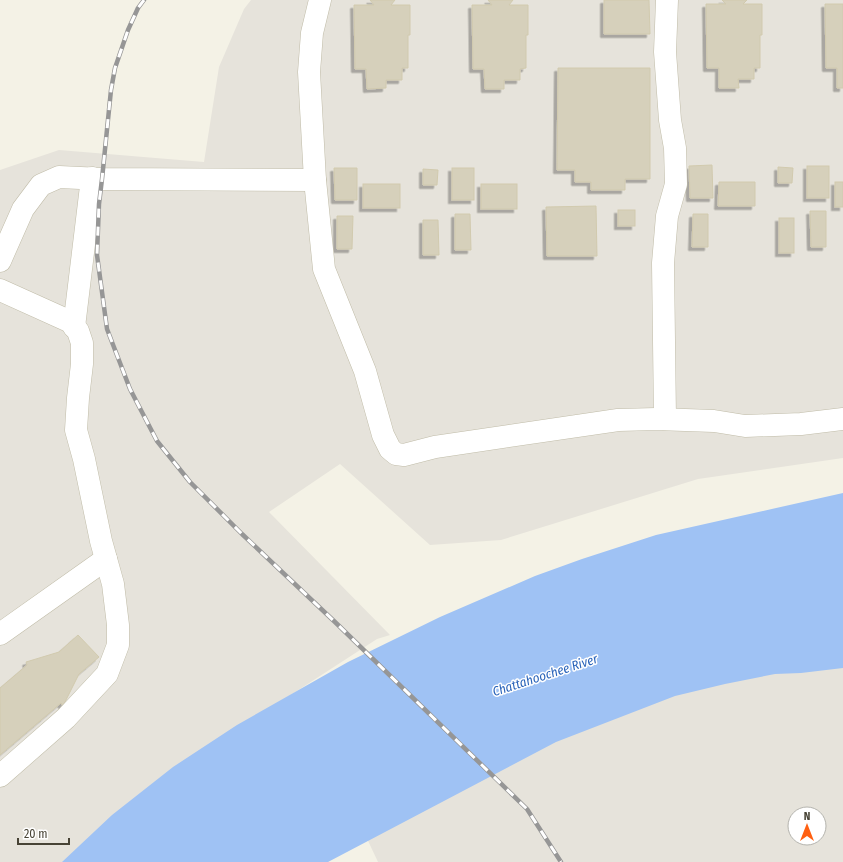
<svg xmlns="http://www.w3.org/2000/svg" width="843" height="862" font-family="'Fira Sans Condensed',sans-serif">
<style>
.industrial{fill:#e6e3db;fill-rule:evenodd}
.water{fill:#9fc2f4}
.building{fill:#d6d0bb;stroke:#d1caae;filter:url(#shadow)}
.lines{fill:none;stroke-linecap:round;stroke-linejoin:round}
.minor-casing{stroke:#c0bca8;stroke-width:23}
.minor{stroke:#fff;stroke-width:22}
.rail-casing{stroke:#969696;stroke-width:4.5}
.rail{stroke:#fff;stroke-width:3;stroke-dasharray:9;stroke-linecap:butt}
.labels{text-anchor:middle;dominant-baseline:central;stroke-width:3;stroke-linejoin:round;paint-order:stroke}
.water-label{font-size:13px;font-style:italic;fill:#2862b9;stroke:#fff}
</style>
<defs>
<filter id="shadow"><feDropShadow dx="-3.5" dy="3.5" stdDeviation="0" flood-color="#0004"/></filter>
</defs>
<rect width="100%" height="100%" fill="#f4f2e6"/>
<g class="industrial">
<polygon points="251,0 843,0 843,458 698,479 501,540 430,545 340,464 269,512 390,635 377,639 167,775 72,862 0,862 0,170 59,150 204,162 219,67 244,9"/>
<path d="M 843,642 L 843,862 L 378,862 L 362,828 L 426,764 ZM 795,814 L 819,814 L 819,838 L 795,838 Z"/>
</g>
<polygon class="water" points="843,493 843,668 801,673 775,674 725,684 675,696 556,742 328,862 62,862 112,815 173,767 237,725 348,662 440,617 535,576 582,559 656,535"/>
<g class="building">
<polygon points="370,0 395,0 391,5 410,5 410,35 408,35 408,68 402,68 402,80 386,80 386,88 367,89 366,69 355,69 354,5 374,5"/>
<polygon points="488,0 513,0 509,5 528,5 528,35 526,35 526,68 520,69 520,80 504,80 504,89 485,89 484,69 473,69 472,5 492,5"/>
<polygon points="604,0 649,0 650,34 604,34"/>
<polygon points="722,0 747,0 743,4 762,4 762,35 760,35 760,68 754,68 754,79 738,79 739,88 719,88 719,68 707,68 706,4 726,4"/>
<polygon points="825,4 843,4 843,88 837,88 837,68 826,68"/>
<polygon points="558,68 650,68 650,179 625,179 625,190 591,190 591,182 575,182 575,170 557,170"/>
<polygon points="712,165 713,198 690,198 689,166"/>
<rect x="807" y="166" width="22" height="32"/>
<polygon points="778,167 793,168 792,183 778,183"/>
<polygon points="334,168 357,168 357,200 335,200"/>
<rect x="452" y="168" width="22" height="32"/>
<polygon points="423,169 438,170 437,185 423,185"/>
<polygon points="719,182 755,182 755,206 718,206"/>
<rect x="835" y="182" width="8" height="25"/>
<rect x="363" y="184" width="37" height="24"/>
<rect x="481" y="184" width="36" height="25"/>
<polygon points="596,206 597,256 547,256 546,207"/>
<rect x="618" y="210" width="17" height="16"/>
<polygon points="810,211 826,211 826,247 811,247"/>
<polygon points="455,214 470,214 471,250 455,250"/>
<polygon points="693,214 708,214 708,247 692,247"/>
<polygon points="337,216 353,216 352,249 337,249"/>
<rect x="779" y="218" width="15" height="35"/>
<polygon points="423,220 438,220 439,255 423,255"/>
<polygon points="78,635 99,657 79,674 63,706 61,703 0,755 0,688 27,665 26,662 59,652"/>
</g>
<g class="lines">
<defs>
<g id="minor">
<polyline points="320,0 312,33 309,72 315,180 324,269 365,371 383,435 390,449 396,454 404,455 435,447 618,420 656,419 714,421 745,426 801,424 843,419"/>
<polyline points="0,261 23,209 41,185 59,177 102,179 315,180"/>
<polyline points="0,290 71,322 78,331 82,343 82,364 78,398 76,430 84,459 101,541 113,584 118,625 118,645 107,674 66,718 0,776"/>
<polyline points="74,327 92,178"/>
<polyline points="665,419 663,263 667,216 676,184 675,148 670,120 665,52 667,0"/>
<polyline points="0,634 106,559"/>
</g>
</defs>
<use href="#minor" class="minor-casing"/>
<use href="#minor" class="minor"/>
<defs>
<polyline id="rail" points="144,0 138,8 128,30 115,68 111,90 102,179 99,204 97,255 107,329 130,389 157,441 190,482 242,534 335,622 527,809 561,862"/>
</defs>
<use href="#rail" class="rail-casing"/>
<use href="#rail" class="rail"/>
</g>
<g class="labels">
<g class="water-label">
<text transform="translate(545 675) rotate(-18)">Chattahoochee River</text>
</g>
</g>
<g transform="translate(807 826)"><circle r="19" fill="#ffffff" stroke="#b5b4ae"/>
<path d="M0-3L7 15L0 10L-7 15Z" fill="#ff6012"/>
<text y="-6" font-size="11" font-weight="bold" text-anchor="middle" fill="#474335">N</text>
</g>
<path d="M18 838v6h51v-6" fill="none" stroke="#474335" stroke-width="2"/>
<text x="24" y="838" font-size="12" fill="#474335" stroke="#ffffff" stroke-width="3" paint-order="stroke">20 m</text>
</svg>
